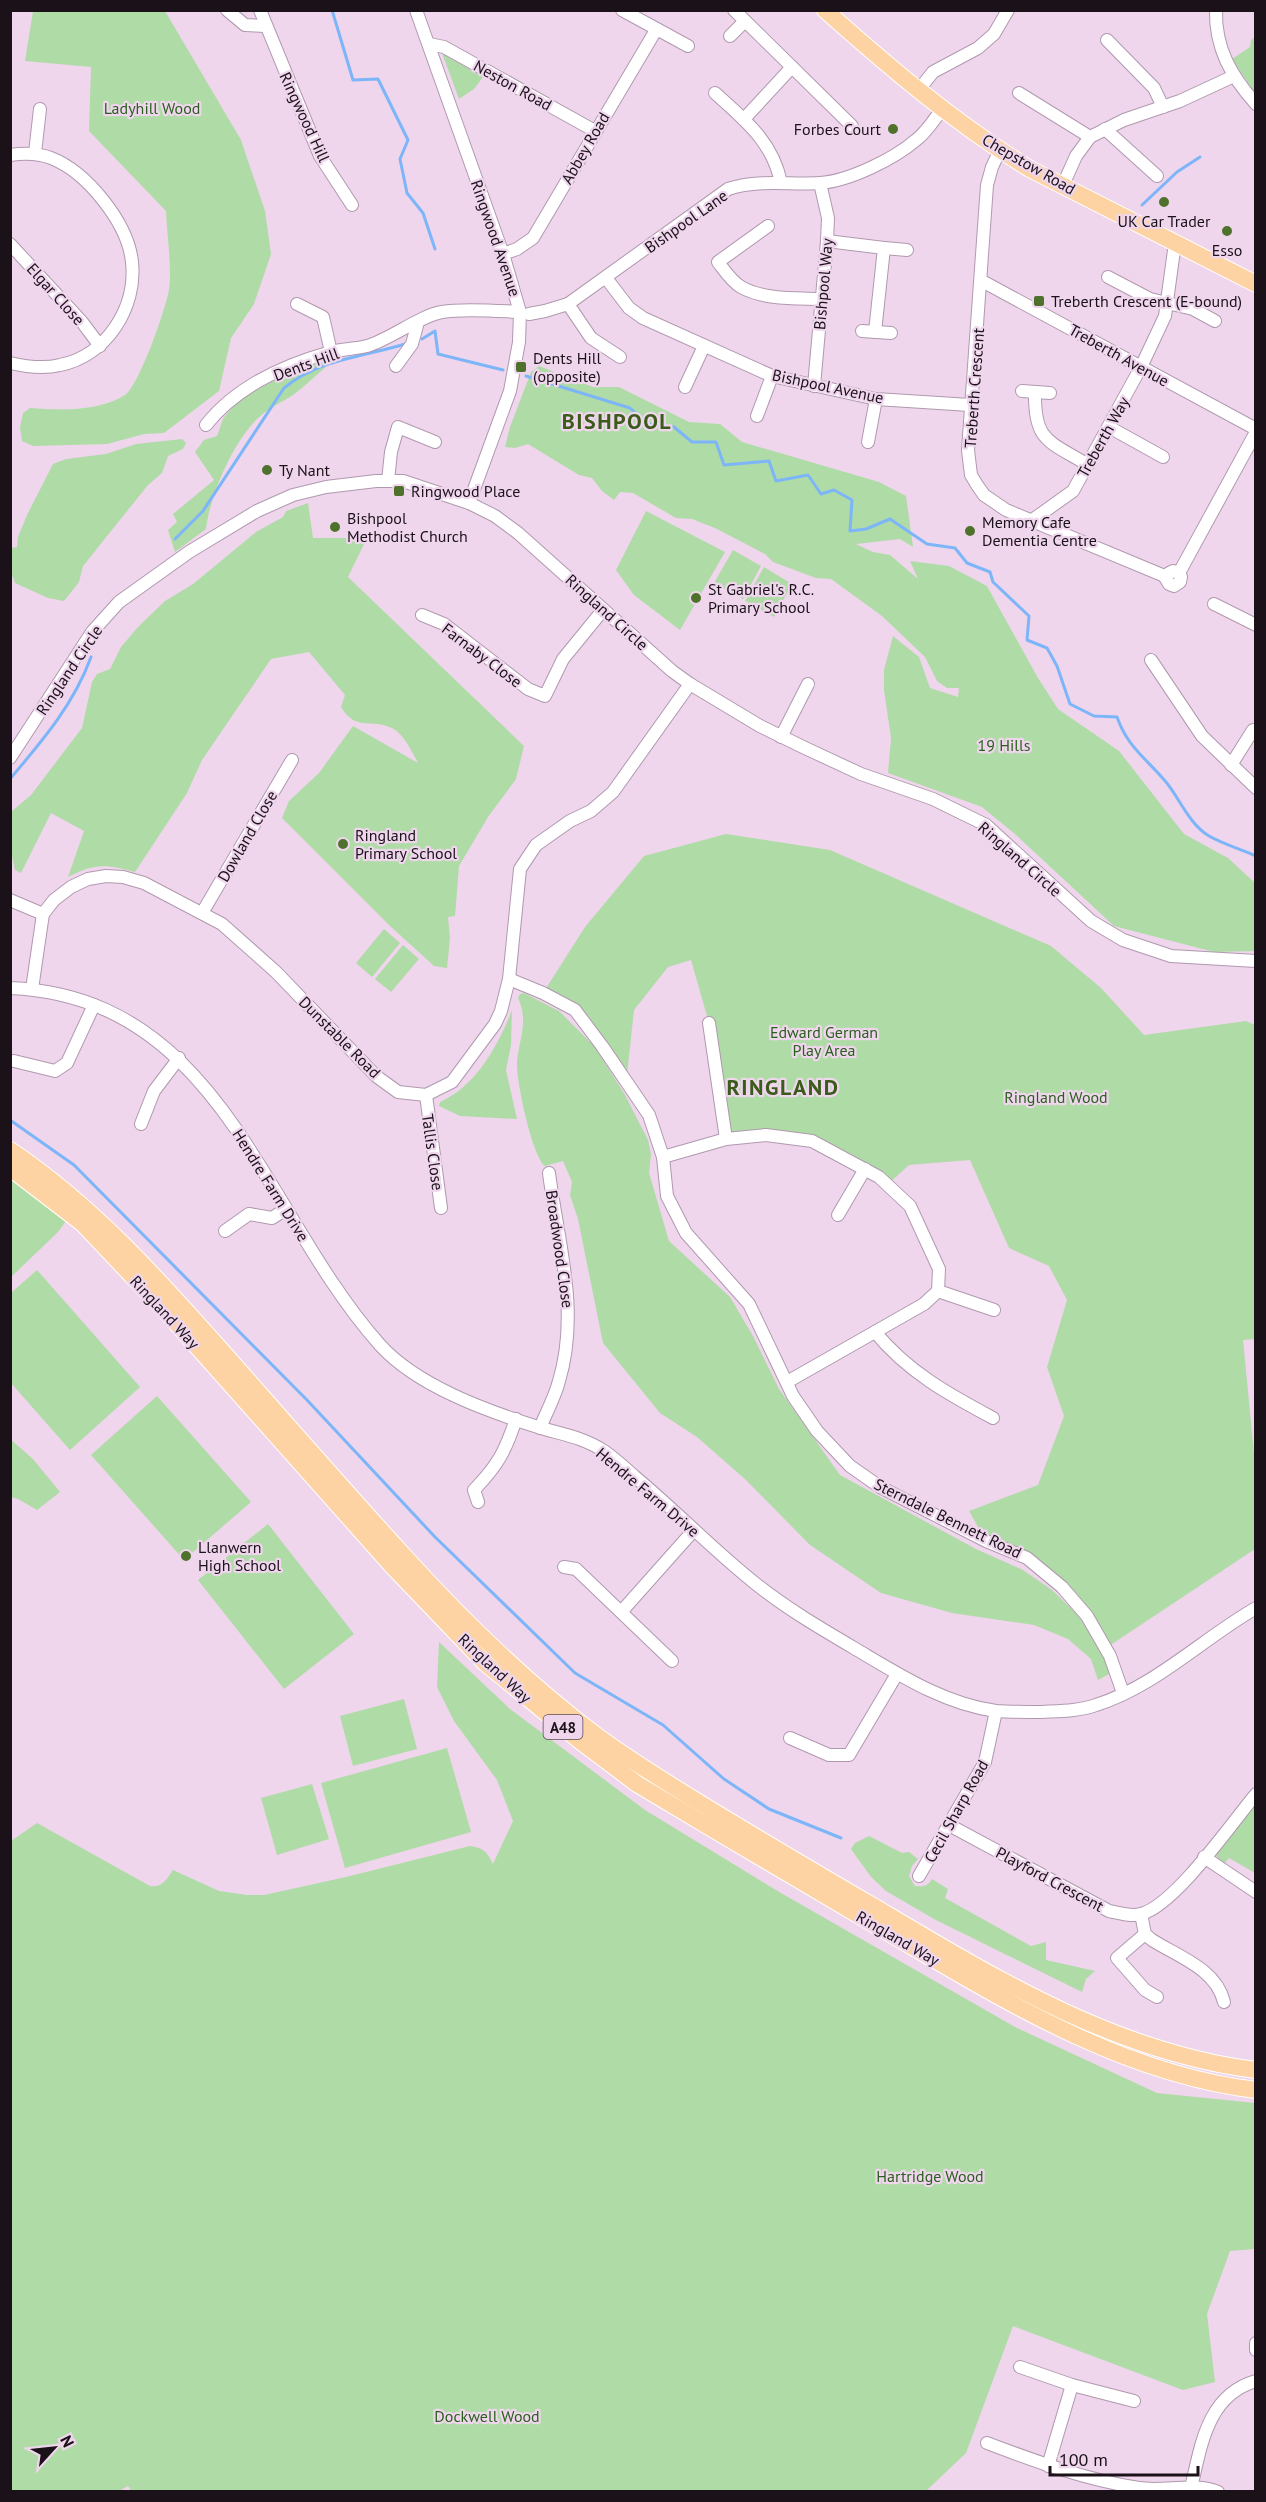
<svg xmlns="http://www.w3.org/2000/svg" width="1266" height="2502" font-family="'PT Sans',sans-serif">
<style>
.green{fill:#afdba6}
.lines{fill:none;stroke-linecap:round;stroke-linejoin:round}
.stream{stroke:#7db5f9;stroke-width:3}
.minor-casing{stroke:#b099af;stroke-width:14}
.major-casing{stroke:#fff;stroke-width:18}
.minor{stroke:#fff;stroke-width:12}
.major{stroke:#fdd3a3;stroke-width:16}
.poi-dot{fill:#4e722b;stroke:#efd6ed;stroke-width:2}
.labels{text-anchor:middle;dominant-baseline:central;stroke-width:4.5;stroke-linejoin:round;paint-order:stroke}
.shield{fill:#efd6ed;stroke:#5a4c59;stroke-width:1.5}
.shield-label{font-size:15px;font-weight:bold;fill:#1a1119}
.street-label{font-size:16px;fill:#1a1119;stroke:#efd6ed}
.park-label{font-size:16px;fill:#285f1c;stroke:#efd6ed}
.poi-label{font-size:16px;fill:#1a1119;stroke:#efd6ed;text-anchor:start}
.district-label{font-size:22px;font-weight:bold;letter-spacing:1.5px;fill:#3b5b1a;stroke:#efd6ed}
</style>
<rect width="100%" height="100%" fill="#efd6ed"/>
<g class="green">
<path d="M 33,11 L 165,11 L 241,140 L 265,211 L 271,254 L 254,304 L 231,338 L 219,391 L 164,433 L 144,434 L 107,444 L 33,446 L 22,441 L 20,427 L 23,413 L 30,408 C 61,410 98,412 125,395 C 139,386 166,308 169,290 C 172,268 167,234 166,211 L 89,131 L 91,67 L 25,61 Z"/>
<polygon points="1255,37 1255,93 1232,59 1250,47 1251,40"/>
<polygon points="442,53 483,77 474,89 459,99"/>
<path d="M 318,361 L 328,365 C 316,375 305,386 293,395 C 284,401 274,405 265,412 C 236,434 210,494 206,529 L 175,552 L 168,530 L 177,522 L 173,514 L 214,480 L 195,452 L 204,440 L 217,436 C 220,430 221,420 226,415 C 248,388 288,375 318,361 Z"/>
<polygon points="539,366 593,387 619,387 689,422 720,424 742,442 879,482 906,496 913,547 900,539 856,544 873,552 890,555 918,579 910,561 949,566 987,586 1038,678 1058,709 1119,751 1184,834 1228,858 1255,883 1255,951 1214,952 1114,926 1015,834 982,807 888,773 891,738 884,690 884,670 893,636 919,657 930,688 958,697 959,688 947,688 937,681 925,657 882,616 831,579 816,578 773,562 765,554 715,528 692,519 676,518 633,493 620,492 614,500 602,491 592,478 579,475 528,444 515,448 505,447 510,427 531,372"/>
<polygon points="182,439 186,443 183,449 168,456 162,473 148,485 83,566 79,582 64,601 48,598 15,583 11,572 11,548 17,547 18,537 27,515 53,464 66,459 106,454 136,444"/>
<path d="M 308,503 L 313,538 L 367,538 L 348,577 L 524,746 L 516,779 L 488,817 L 459,866 L 455,916 L 448,917 L 450,938 L 447,968 L 434,966 L 389,925 L 282,818 L 289,801 L 319,773 L 353,726 L 418,763 C 412,752 404,734 392,728 C 371,718 356,732 341,707 L 345,695 L 309,652 L 271,659 L 202,760 L 187,793 L 135,872 C 107,864 94,863 68,877 L 84,831 L 51,813 L 21,873 L 15,870 L 11,851 L 11,812 L 31,795 L 82,728 L 92,682 L 97,674 L 110,669 L 121,647 L 138,627 L 165,601 L 193,584 L 256,532 L 283,517 L 286,511 Z"/>
<polygon points="646,511 725,552 680,630 634,595 616,570"/>
<polygon points="733,550 761,566 743,599 714,583"/>
<polygon points="764,567 792,584 774,617 745,601"/>
<polygon points="726,834 830,850 1051,946 1101,988 1144,1035 1246,1021 1255,1025 1256,1339 1243,1340 1255,1464 1255,1549 1106,1648 1087,1616 1027,1558 986,1541 969,1511 1038,1485 1064,1416 1047,1367 1067,1300 1049,1266 1009,1248 970,1160 909,1165 887,1185 812,1141 726,1139 709,1023 691,960 668,967 634,1010 626,1084 575,1010 543,993 585,927 644,856"/>
<polygon points="384,929 400,943 372,977 356,963"/>
<polygon points="403,945 419,959 391,992 375,979"/>
<path d="M 524,993 L 559,1011 L 595,1047 L 625,1095 L 648,1140 L 651,1154 L 649,1173 L 669,1241 L 730,1297 L 753,1336 L 779,1389 L 840,1475 L 976,1549 L 1023,1570 L 1052,1590 L 1077,1614 L 1103,1653 L 1111,1673 L 1098,1680 L 1091,1659 L 1068,1639 L 1034,1625 L 952,1613 L 881,1593 L 810,1545 L 746,1480 L 697,1437 L 660,1413 L 603,1343 L 578,1219 L 570,1195 L 572,1182 L 563,1161 L 545,1166 C 532,1156 516,1080 517,1062 C 519,1039 529,1021 518,998 L 520,994 Z"/>
<path d="M 512,1010 L 511,1045 L 506,1070 L 517,1119 L 460,1116 L 439,1106 L 440,1102 C 476,1086 498,1046 512,1010 Z"/>
<polygon points="11,1178 66,1221 58,1232 11,1277"/>
<polygon points="37,1270 140,1387 70,1450 11,1383 11,1293"/>
<polygon points="157,1396 251,1502 184,1560 91,1455"/>
<polygon points="10,1439 33,1459 60,1492 37,1510 18,1499 11,1497"/>
<polygon points="268,1524 354,1634 284,1689 198,1580"/>
<path d="M 439,1642 L 510,1709 L 645,1810 L 781,1893 L 1015,2027 L 1157,2093 L 1255,2103 L 1255,2249 L 1230,2251 L 1207,2314 L 1215,2382 L 1183,2390 L 1013,2326 L 966,2453 L 926,2491 L 132,2492 L 128,2486 L 121,2490 L 121,2492 L 11,2491 L 11,1841 L 37,1823 L 150,1886 C 162,1888 167,1879 173,1870 L 219,1891 L 247,1895 L 264,1895 L 346,1877 L 470,1846 C 484,1848 487,1852 493,1864 L 513,1821 L 497,1780 L 454,1721 L 437,1687 Z"/>
<polygon points="404,1699 417,1749 353,1766 340,1716"/>
<polygon points="447,1748 471,1832 345,1868 321,1783"/>
<polygon points="312,1784 329,1839 277,1855 261,1798"/>
<polygon points="1255,1801 1255,1873 1229,1858 1223,1865 1216,1855 1218,1845"/>
<path d="M 869,1836 L 902,1853 L 909,1852 L 918,1859 L 912,1866 L 909,1876 L 915,1886 C 924,1887 928,1886 932,1879 L 948,1889 L 945,1898 L 1031,1946 L 1046,1942 L 1046,1960 L 1095,1971 L 1086,1979 L 1082,1992 L 934,1919 L 886,1891 L 871,1877 L 851,1849 L 855,1843 Z"/>
</g>
<g class="lines">
<g class="stream">
<polyline points="332,10 353,80 378,79 408,140 400,159 407,193 423,213 435,249"/>
<polyline points="1142,205 1177,172 1200,157"/>
<polyline points="422,339 435,331 438,354 503,370"/>
<path d="M 526,376 L 630,408 L 648,424 L 674,427 L 692,442 L 716,442 L 724,465 L 769,461 L 776,481 L 808,475 L 821,494 L 834,490 L 852,500 L 850,531 L 866,529 L 890,519 L 927,544 L 955,548 L 967,563 L 990,572 L 993,582 L 1029,616 L 1027,640 L 1047,648 L 1057,666 L 1070,704 L 1094,716 L 1117,717 C 1128,748 1146,758 1166,782 C 1180,799 1189,824 1209,836 C 1223,844 1240,849 1256,856"/>
<path d="M 175,539 L 203,511 L 284,388 C 319,359 363,357 405,344"/>
<path d="M 10,779 C 43,740 74,704 91,657"/>
<polyline points="10,1120 74,1165 307,1400 435,1537 575,1673 663,1725 724,1779 769,1809 841,1838"/>
</g>
<defs>
<g id="minor">
<polyline points="227,10 245,25 266,26"/>
<polyline points="260,10 320,156 352,205"/>
<polyline points="416,10 503,254 520,312 519,342 510,391 469,503"/>
<polyline points="622,10 688,46"/>
<polyline points="734,10 852,126"/>
<path d="M 1216,10 C 1215,48 1231,76 1256,104"/>
<polyline points="730,36 745,21"/>
<polyline points="1107,40 1154,88 1163,107"/>
<polyline points="429,44 444,47 595,131"/>
<polyline points="918,91 933,72 978,48 994,34 1008,10"/>
<path d="M 715,93 C 745,120 773,142 781,183"/>
<polyline points="1019,93 1090,137"/>
<polyline points="744,119 792,67"/>
<polyline points="1105,129 1157,176"/>
<polyline points="1000,150 992,167 987,185 968,450 971,475 977,485 984,495 1006,510 1167,577"/>
<polyline points="35,153 40,109"/>
<path d="M 10,155 C 24,153 38,153 51,158 C 87,172 128,223 132,262 C 137,308 106,356 60,365 C 44,369 27,367 10,363"/>
<polyline points="1063,185 1076,156 1090,137 1124,120 1180,101 1234,76"/>
<path d="M 768,226 L 718,262 C 725,271 731,281 741,287 C 764,300 796,298 821,299"/>
<polyline points="827,241 884,248 875,332"/>
<polyline points="10,244 82,322 100,346"/>
<polyline points="884,248 907,250"/>
<polyline points="503,254 517,249 533,238 656,30"/>
<polyline points="1108,277 1150,299 1193,309 1215,321"/>
<polyline points="606,278 629,308 643,318 772,376 876,399 970,405"/>
<polyline points="982,281 1256,429"/>
<polyline points="297,304 323,317 331,352"/>
<polyline points="568,304 591,338 620,357"/>
<path d="M 529,314 L 545,311 L 568,304 L 728,189 C 758,179 789,185 820,183 C 849,181 894,159 916,140 C 927,132 935,118 943,108"/>
<polyline points="862,331 891,333"/>
<polyline points="396,366 412,344 418,322"/>
<polyline points="814,386 827,241 828,218 820,183"/>
<polyline points="685,387 704,346"/>
<polyline points="1022,391 1050,393"/>
<path d="M 1035,392 C 1034,442 1049,441 1088,465"/>
<polyline points="757,416 772,376"/>
<path d="M 206,425 C 236,387 284,365 331,352 C 342,349 355,349 367,346 C 391,339 419,316 442,312 C 463,308 498,311 520,312"/>
<polyline points="1109,427 1163,457"/>
<polyline points="868,442 876,399"/>
<polyline points="388,481 391,452 398,427 435,442"/>
<polyline points="1031,521 1073,491 1141,367 1165,316 1175,243"/>
<polyline points="1179,573 1173,571 1169,573 1166,579 1169,584 1174,586 1180,582 1181,577 1179,573 1256,432"/>
<polyline points="1214,604 1256,625"/>
<polyline points="422,615 444,624 528,689 545,696 563,659 603,610"/>
<polyline points="1151,660 1202,736 1256,788"/>
<polyline points="781,737 808,684"/>
<polyline points="10,758 92,632 119,602 189,552 257,511 293,495 326,487 376,481 403,481 469,503 495,516 518,533 672,671 690,684 760,726 805,748 861,774 933,799 986,825 1091,921 1123,940 1171,956 1256,961"/>
<polyline points="1231,765 1253,730"/>
<polyline points="10,900 43,914"/>
<polyline points="202,913 292,760"/>
<polyline points="509,979 543,993 575,1010 602,1046 649,1115 663,1157 667,1196 686,1233 749,1304 793,1396 817,1431 850,1466 880,1487 986,1541 1027,1558 1062,1587 1087,1616 1110,1656 1123,1693"/>
<path d="M 10,988 C 221,997 262,1213 380,1345 C 417,1386 487,1411 538,1427 C 560,1434 583,1437 604,1451 C 614,1458 624,1467 634,1476 C 675,1510 713,1550 756,1584 C 786,1608 820,1628 854,1648 C 898,1674 944,1704 996,1711 C 1011,1712 1027,1712 1042,1712 C 1060,1711 1079,1711 1096,1705 C 1156,1686 1202,1639 1256,1608"/>
<polyline points="32,989 43,914 54,900 71,887 88,879 106,876 123,877 144,883 222,924 276,972 376,1076 398,1092 426,1095 452,1082 495,1024 501,1011 509,979 520,869 536,845 570,821 591,811 613,792 690,684"/>
<polyline points="709,1023 726,1139"/>
<polyline points="14,1061 55,1071 67,1063 94,1005"/>
<polyline points="426,1095 441,1208"/>
<polyline points="141,1124 154,1091 179,1058"/>
<polyline points="663,1157 726,1139 766,1135 812,1141 879,1177 910,1206 939,1269 938,1291 924,1304 787,1382"/>
<polyline points="838,1215 865,1169"/>
<polyline points="225,1231 249,1214 272,1218 286,1209"/>
<polyline points="938,1291 994,1310"/>
<path d="M 875,1332 C 908,1372 948,1394 993,1418"/>
<path d="M 540,1428 C 546,1413 555,1397 559,1381 C 580,1311 558,1243 549,1173"/>
<path d="M 478,1502 L 474,1490 C 498,1465 505,1452 516,1419"/>
<polyline points="564,1567 576,1569 672,1661"/>
<polyline points="622,1611 694,1530"/>
<polyline points="790,1738 829,1755 849,1755 897,1674"/>
<path d="M 949,1825 L 1109,1911 C 1120,1913 1129,1917 1141,1914 C 1175,1905 1231,1824 1256,1794"/>
<polyline points="1204,1857 1256,1892"/>
<polyline points="919,1876 985,1762 996,1711"/>
<path d="M 1141,1914 L 1145,1934 L 1152,1940 C 1179,1957 1216,1969 1224,2002"/>
<polyline points="1145,1934 1117,1958 1145,1990 1157,1997"/>
<polyline points="1256,2343 1256,2350"/>
<polyline points="1020,2367 1072,2385 1134,2401"/>
<path d="M 987,2443 C 1037,2462 1087,2480 1139,2488 C 1165,2492 1194,2482 1218,2492"/>
<polyline points="1048,2466 1072,2385"/>
<path d="M 1191,2488 C 1201,2446 1207,2395 1256,2381"/>
</g>
<g id="major">
<path d="M 825,10 C 890,68 956,124 1030,169 L 1256,284"/>
<path d="M 10,1150 C 92,1205 157,1278 222,1351 C 283,1420 344,1490 406,1558 C 464,1622 528,1684 597,1736 C 631,1761 667,1783 703,1805 C 759,1839 816,1873 873,1906 C 991,1976 1116,2053 1256,2070"/>
<path d="M 10,1168 L 83,1224 L 168,1314 L 392,1566 L 484,1662 L 580,1741 L 637,1784 C 720,1834 804,1883 887,1932 C 1002,1999 1121,2074 1256,2090"/>
</g>
</defs>
<use href="#minor" class="minor-casing"/>
<use href="#major" class="major-casing"/>
<use href="#minor" class="minor"/>
<use href="#major" class="major"/>
</g>
<g class="poi-dot">
<circle cx="893" cy="129" r="6"/>
<circle cx="1164" cy="202" r="6"/>
<circle cx="1227" cy="231" r="6"/>
<rect x="1033" y="295" width="12" height="12" rx="3"/>
<rect x="515" y="361" width="12" height="12" rx="3"/>
<circle cx="267" cy="470" r="6"/>
<rect x="393" y="485" width="12" height="12" rx="3"/>
<circle cx="335" cy="527" r="6"/>
<circle cx="970" cy="531" r="6"/>
<circle cx="696" cy="598" r="6"/>
<circle cx="343" cy="844" r="6"/>
<circle cx="186" cy="1556" r="6"/>
</g>
<g class="labels">
<rect class="shield" x="543.5" y="1715" width="39" height="24" rx="4.5"/>
<g class="shield-label">
<text x="563" y="1727">A48</text>
</g>
<g class="street-label">
<text transform="translate(513 85) rotate(29)">Neston Road</text>
<text transform="translate(305 117) rotate(65)">Ringwood Hill</text>
<text transform="translate(585 148) rotate(-60)">Abbey Road</text>
<text transform="translate(1029 164) rotate(30)">Chepstow Road</text>
<text transform="translate(686 221) rotate(-35)">Bishpool Lane</text>
<text transform="translate(496 238) rotate(71)">Ringwood Avenue</text>
<text transform="translate(823 284) rotate(-85)">Bishpool Way</text>
<text transform="translate(56 294) rotate(48)">Elgar Close</text>
<text transform="translate(1119 355) rotate(29)">Treberth Avenue</text>
<text transform="translate(306 364) rotate(-20)">Dents Hill</text>
<text transform="translate(828 386) rotate(12)">Bishpool Avenue</text>
<text transform="translate(974 388) rotate(-86)">Treberth Crescent</text>
<text transform="translate(1103 437) rotate(-61)">Treberth Way</text>
<text transform="translate(607 612) rotate(42)">Ringland Circle</text>
<text transform="translate(482 655) rotate(37)">Farnaby Close</text>
<text transform="translate(69 670) rotate(-56)">Ringland Circle</text>
<text transform="translate(247 836) rotate(-60)">Dowland Close</text>
<text transform="translate(1020 859) rotate(41)">Ringland Circle</text>
<text transform="translate(340 1037) rotate(45)">Dunstable Road</text>
<text transform="translate(433 1152) rotate(82)">Tallis Close</text>
<text transform="translate(271 1185) rotate(58)">Hendre Farm Drive</text>
<text transform="translate(560 1249) rotate(82)">Broadwood Close</text>
<text transform="translate(165 1312) rotate(47)">Ringland Way</text>
<text transform="translate(648 1492) rotate(40)">Hendre Farm Drive</text>
<text transform="translate(948 1518) rotate(26)">Sterndale Bennett Road</text>
<text transform="translate(495 1668) rotate(43)">Ringland Way</text>
<text transform="translate(956 1811) rotate(-61)">Cecil Sharp Road</text>
<text transform="translate(1050 1879) rotate(28)">Playford Crescent</text>
<text transform="translate(898 1938) rotate(30)">Ringland Way</text>
</g>
<g class="park-label">
<text x="152" y="108">Ladyhill Wood</text>
<text x="1004" y="745">19 Hills</text>
<text x="824" y="1032">Edward German<tspan x="824" dy="18">Play Area</tspan></text>
<text x="1056" y="1097">Ringland Wood</text>
<text x="930" y="2176">Hartridge Wood</text>
<text x="487" y="2416">Dockwell Wood</text>
</g>
<g class="poi-label">
<text x="881" y="129" text-anchor="end">Forbes Court</text>
<text x="1164" y="221" text-anchor="middle">UK Car Trader</text>
<text x="1227" y="250" text-anchor="middle">Esso</text>
<text x="1051" y="301">Treberth Crescent (E-bound)</text>
<text x="533" y="358">Dents Hill<tspan x="533" dy="18">(opposite)</tspan></text>
<text x="279" y="470">Ty Nant</text>
<text x="411" y="491">Ringwood Place</text>
<text x="347" y="518">Bishpool<tspan x="347" dy="18">Methodist Church</tspan></text>
<text x="982" y="522">Memory Cafe<tspan x="982" dy="18">Dementia Centre</tspan></text>
<text x="708" y="589">St Gabriel's R.C.<tspan x="708" dy="18">Primary School</tspan></text>
<text x="355" y="835">Ringland<tspan x="355" dy="18">Primary School</tspan></text>
<text x="198" y="1547">Llanwern<tspan x="198" dy="18">High School</tspan></text>
</g>
<g class="district-label">
<text x="617" y="421">BISHPOOL</text>
<text x="783" y="1087">RINGLAND</text>
</g>
</g>
<rect width="1266" height="2502" fill="none" stroke="#1a1119" stroke-width="24"/>
<g transform="translate(54 2448) rotate(63)" stroke="#efd6ed" stroke-width="4.5" paint-order="stroke">
<path d="M0-4.5L10 22L0 15L-10 22Z" fill="#1a1119"/>
<text y="-9" font-size="16" font-weight="bold" text-anchor="middle" fill="#1a1119">N</text>
</g>
<path d="M1050 2466v9h148v-9" fill="none" stroke="#1a1119" stroke-width="3"/>
<text x="1059" y="2466" font-size="18" fill="#1a1119" stroke="#efd6ed" stroke-width="4.5" paint-order="stroke">100 m</text>
</svg>
